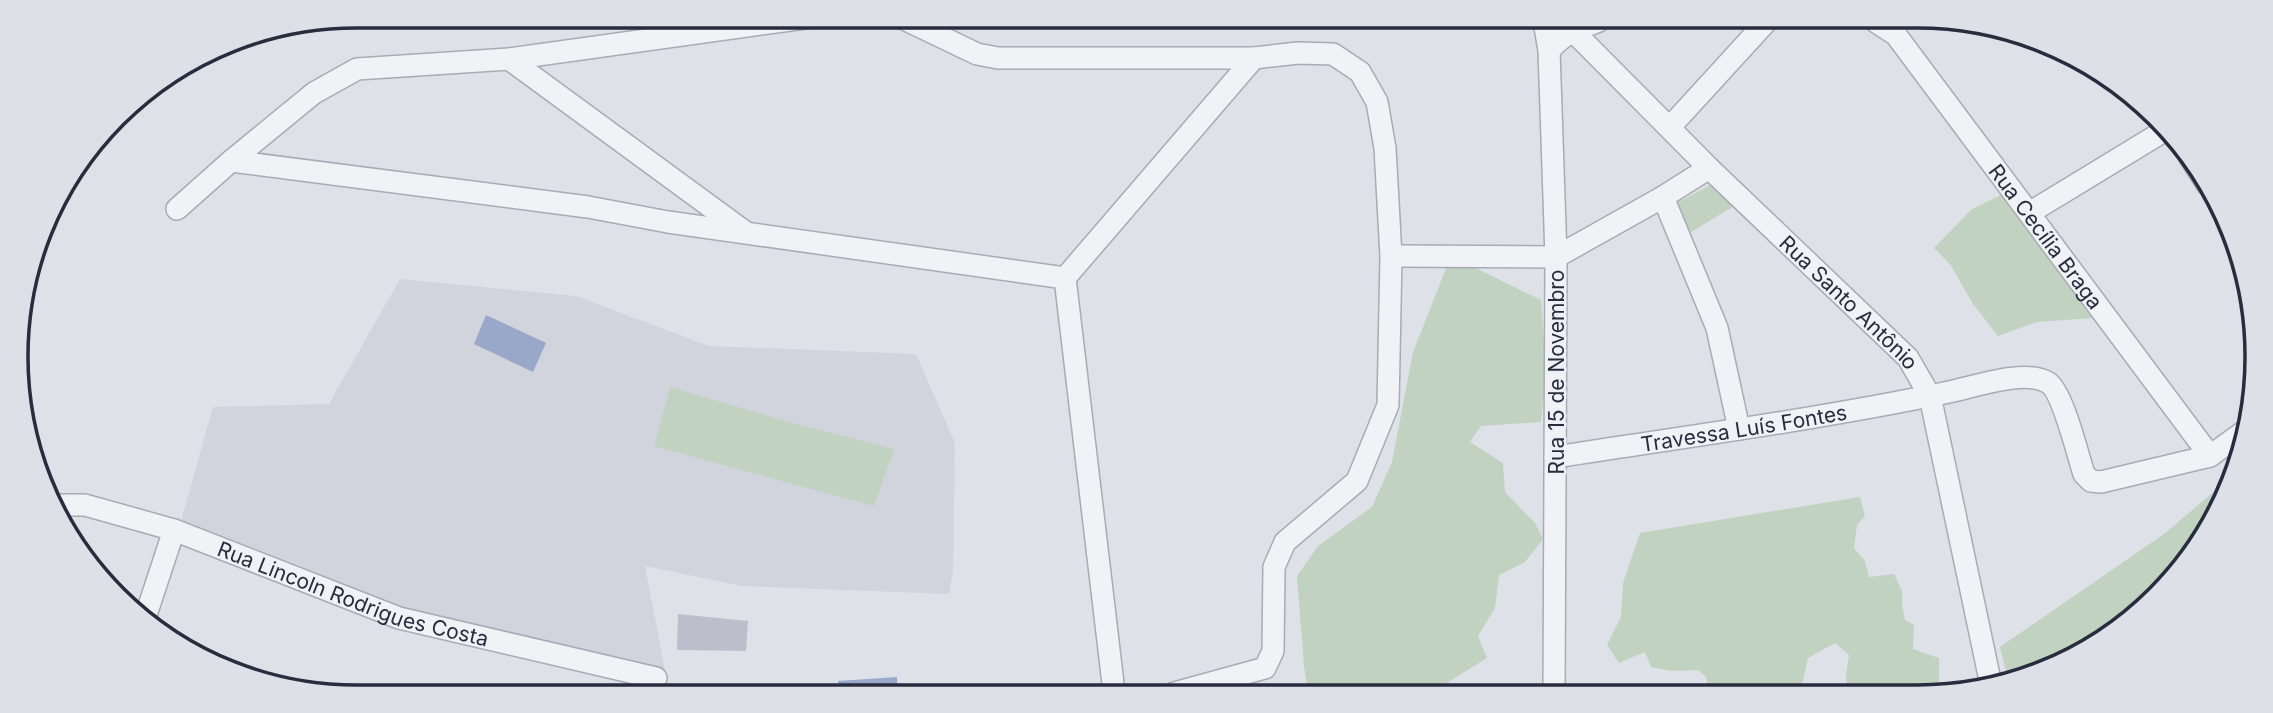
<svg xmlns="http://www.w3.org/2000/svg" width="2273" height="713" font-family="Inter,sans-serif">
<style>
.built{fill:#d1d3dd}
.green{fill:#c1d2c0}
.water{fill:#99a7c9}
.building{fill:#bcbfcb}
.lines{fill:none;stroke-linecap:round;stroke-linejoin:round}
.minor-casing{stroke:#a8abb5;stroke-width:24}
.minor{stroke:#f1f2f6;stroke-width:21}
.labels{text-anchor:middle;dominant-baseline:central;stroke-width:5;stroke-linejoin:round;paint-order:stroke}
.street-label{font-size:21px;fill:#282c3f;stroke:#eef0f6}
.rim{fill:none;stroke:#282c3f;stroke-width:3.5}
</style>
<rect width="100%" height="100%" fill="#dfe1e8"/>
<polygon class="built" points="400,279 576,296 709,346 916,354 955,443 953,570 949,594 742,586 645,566 666,676 407,610 180,525 213,407 329,404"/>
<g class="green">
<polygon points="1718,181 1739,203 1686,235 1671,206"/>
<polygon points="2003,194 2092,318 2037,322 1998,336 1973,304 1950,264 1934,248 1972,209"/>
<polygon points="1451,256 1541,300 1546,370 1541,422 1481,426 1470,442 1503,463 1505,492 1535,523 1543,539 1525,562 1499,575 1495,608 1478,636 1487,658 1437,689 1424,693 1308,693 1304,666 1297,576 1318,546 1372,507 1392,462 1413,352"/>
<polygon points="670,387 785,421 894,449 874,506 654,446"/>
<polygon points="2230,478 2212,527 2141,612 2067,662 2008,680 2000,647 2164,534"/>
<polygon points="1860,497 1865,516 1857,525 1854,548 1865,561 1869,577 1894,574 1902,591 1902,604 1905,620 1914,625 1913,649 1939,658 1939,694 1931,694 1908,684 1895,694 1847,694 1846,675 1849,655 1835,643 1808,658 1800,694 1710,694 1706,677 1698,670 1672,671 1651,667 1645,652 1619,663 1607,645 1621,617 1623,583 1640,533"/>
</g>
<g class="water">
<polygon points="486,315 546,343 533,372 474,344"/>
<polygon points="897,677 897,692 839,692 838,681"/>
</g>
<polygon class="building" points="678,614 748,621 746,651 677,650"/>
<g class="lines">
<defs>
<g id="minor">
<polyline points="902,18 977,54 998,58 1254,58 1298,53 1333,54 1360,72 1377,102 1385,148 1391,256 1388,405 1357,481 1285,542 1274,567 1273,651 1265,668 1174,693"/>
<polyline points="1544,21 1549,50 1556,257 1554,693"/>
<polyline points="1566,21 1573,31 1599,21"/>
<path id="s1" d="M 1876,22 L 1896,35 L 2210,456"/>
<path id="s2" d="M 1549,50 L 1561,39 L 1573,31 L 1709,168 L 1908,358 L 1930,396 L 1991,685"/>
<polyline points="509,59 745,232"/>
<polyline points="1670,127 1767,21"/>
<polyline points="2189,156 2207,184"/>
<polyline points="231,161 588,207 668,222 1065,278 1114,692"/>
<polyline points="1663,197 1717,328 1739,429"/>
<polyline points="177,209 231,161 314,93 357,69 509,59 805,18"/>
<polyline points="2029,213 2164,131"/>
<polyline points="1391,256 1556,257 1663,197 1709,168"/>
<polyline points="1065,278 1254,58"/>
<path id="s3" d="M 1555,457 C 1686,437 1819,419 1949,392 C 1974,387 2024,369 2047,382 C 2062,389 2078,456 2084,474 L 2091,481 L 2101,482 L 2210,456 L 2249,428"/>
<path id="s4" d="M 55,505 L 85,505 L 174,530 L 399,618 L 656,678"/>
<polyline points="145,618 174,530"/>
</g>
</defs>
<use href="#minor" class="minor-casing"/>
<use href="#minor" class="minor"/>
</g>
<g class="labels">
<g class="street-label">
<text stroke="none"><textPath href="#s1" startOffset="275">Rua Cecília Braga</textPath></text>
<text stroke="none"><textPath href="#s2" startOffset="418">Rua Santo Antônio</textPath></text>
<text transform="translate(1556 372) rotate(-90)">Rua 15 de Novembro</text>
<text stroke="none"><textPath href="#s3" startOffset="191">Travessa Luís Fontes</textPath></text>
<text stroke="none"><textPath href="#s4" startOffset="313">Rua Lincoln Rodrigues Costa</textPath></text>
</g>
</g>
<path d="M0 0H2273V713H0ZM356 28H1917A328 328 0 0 1 2245 356V357A328 328 0 0 1 1917 685H356A328 328 0 0 1 28 357V356A328 328 0 0 1 356 28Z" fill="#dee0e7" fill-rule="evenodd"/>
<path class="rim" d="M356 28H1917A328 328 0 0 1 2245 356V357A328 328 0 0 1 1917 685H356A328 328 0 0 1 28 357V356A328 328 0 0 1 356 28Z"/>
</svg>
